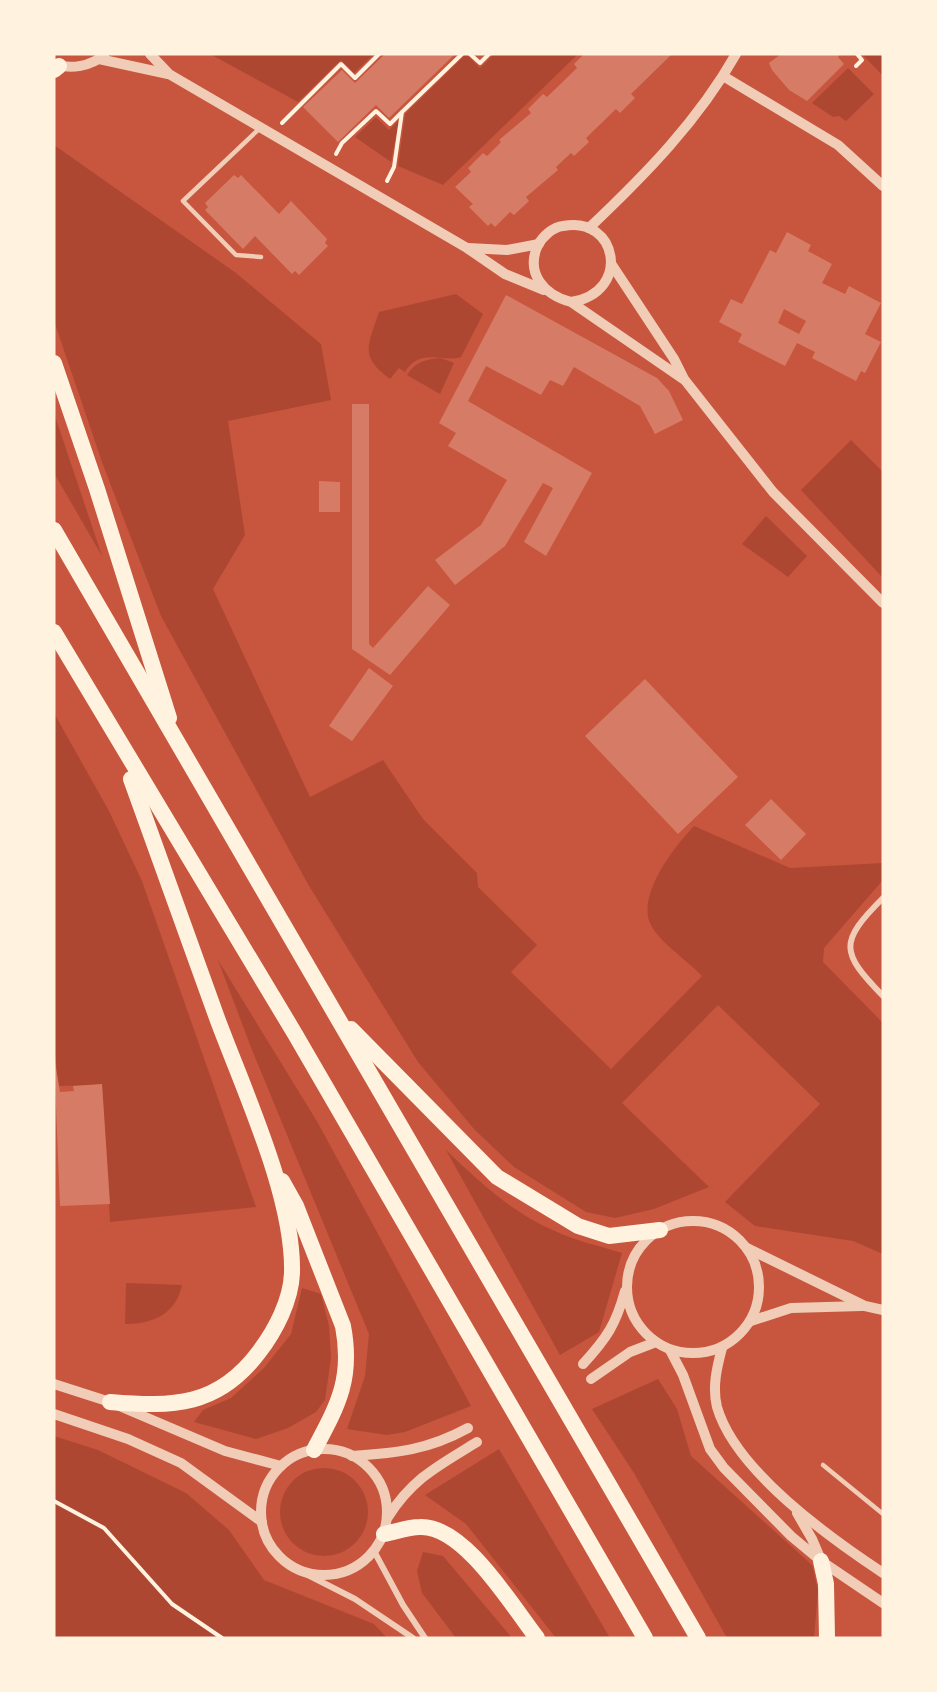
<svg xmlns="http://www.w3.org/2000/svg" width="937" height="1692" font-family="Quicksand,sans-serif">
<style>
.green{fill:#ae4732}
.building{fill:#d67c66;fill-rule:evenodd}
.lines{fill:none;stroke-linecap:round;stroke-linejoin:round}
.path{stroke:#fff3e0;stroke-width:4}
.service{stroke:#f1ccb7;stroke-width:4.5}
.minor{stroke:#f1ccb7;stroke-width:6}
.tertiary{stroke:#f1ccb7;stroke-width:10}
.trunk{stroke:#fff3e0;stroke-width:16}
</style>
<rect width="100%" height="100%" fill="#c8553d"/>
<g class="green">
<polygon points="210,54 374,54 354,73 341,60 298,102"/>
<polygon points="466,54 480,68 494,54 578,54 443,185 398,166 405,114"/>
<polygon points="862,54 883,54 883,75 882,75"/>
<polygon points="848,68 874,94 846,121 839,116 833,117 812,103"/>
<polygon points="376,117 389,130 399,120 391,162 355,137"/>
<path d="M 54,145 L 236,273 L 321,344 L 331,400 L 228,421 L 245,535 L 213,589 L 310,797 L 383,760 L 423,819 L 477,873 L 478,887 L 537,945 L 511,972 L 611,1069 L 702,976 C 688,961 662,944 652,927 C 634,898 674,847 694,826 L 790,868 L 883,863 L 883,880 L 824,948 L 823,962 L 883,1023 L 883,1254 L 853,1241 L 755,1226 L 725,1202 L 820,1104 L 718,1005 L 622,1103 L 709,1187 L 654,1209 L 615,1218 L 586,1212 L 514,1167 L 474,1129 L 418,1062 L 309,886 L 161,616 L 102,462 L 54,321 Z"/>
<path d="M 456,294 L 483,314 L 461,357 C 444,363 420,347 405,372 L 399,368 L 390,379 C 359,356 368,346 379,312 Z"/>
<path d="M 441,358 L 454,363 L 440,394 L 407,375 C 415,362 426,359 441,358 Z"/>
<polygon points="54,413 102,556 54,473"/>
<polygon points="851,440 883,472 883,578 801,490"/>
<polygon points="766,516 807,556 788,577 742,544"/>
<polygon points="54,713 109,811 142,881 256,1207 110,1222 102,1085 58,1086 54,1039"/>
<polygon points="218,960 318,1123 471,1406 405,1432 387,1435 347,1429 365,1376 369,1334 252,1050"/>
<path d="M 446,1150 C 478,1181 514,1214 555,1231 C 576,1241 600,1246 622,1253 L 599,1332 L 560,1355 Z"/>
<path d="M 126,1283 L 182,1285 C 176,1314 153,1324 125,1324 Z"/>
<polygon points="302,1288 321,1294 329,1326 331,1358 325,1400 316,1412 288,1428 256,1439 194,1422 203,1410 231,1398 264,1368 291,1334"/>
<polygon points="658,1379 677,1409 691,1456 812,1565 818,1590 814,1638 727,1638 634,1473 592,1409"/>
<polygon points="54,1436 98,1450 186,1493 229,1530 264,1580 374,1624 387,1638 54,1638"/>
<polygon points="499,1449 610,1638 556,1638 466,1524 425,1495"/>
<circle cx="324" cy="1512" r="44"/>
<polygon points="423,1552 443,1556 512,1638 456,1638 422,1593 417,1571"/>
</g>
<g class="building">
<polygon points="385,54 455,54 389,118 376,105 338,142 303,107 342,70 355,83"/>
<polygon points="584,54 672,54 631,94 635,98 620,113 616,109 586,138 589,142 574,156 571,153 556,167 558,170 526,197 529,201 514,215 510,212 495,227 491,223 488,226 469,207 473,204 455,187 471,172 468,168 483,153 487,156 501,142 499,140 531,113 528,109 543,94 547,97 577,68 574,64"/>
<polygon points="781,54 840,54 838,57 844,64 807,101 789,90 772,70 769,63"/>
<polygon points="234,175 238,178 241,175 279,214 291,201 327,239 325,243 328,246 299,275 295,271 292,274 255,236 243,249 205,210 208,207 205,203"/>
<path d="M 787,232 L 811,245 L 808,251 L 832,264 L 822,283 L 845,294 L 849,286 L 881,303 L 865,334 L 881,342 L 865,373 L 861,371 L 856,381 L 812,358 L 815,352 L 797,343 L 785,366 L 738,342 L 742,334 L 719,322 L 731,299 L 742,304 L 770,250 L 776,253 ZM 784,309 L 806,321 L 799,334 L 778,323 Z"/>
<polygon points="506,295 657,378 669,391 683,420 655,434 640,406 574,367 563,386 550,380 541,395 486,366 468,401 592,473 546,556 524,542 553,488 543,483 505,546 455,585 435,560 481,525 507,480 448,446 456,433 439,423"/>
<polygon points="352,404 369,404 369,644 373,648 428,586 450,605 390,675 352,649"/>
<polygon points="319,481 340,482 340,512 319,512"/>
<polygon points="369,668 393,686 352,741 329,726"/>
<polygon points="645,679 738,777 678,834 585,736"/>
<polygon points="771,799 806,834 781,860 745,825"/>
<polygon points="54,1056 60,1092 74,1091 73,1086 102,1084 110,1204 60,1206"/>
</g>
<g class="lines">
<g class="path">
<polyline points="470,54 480,63 489,54"/>
<polyline points="856,66 862,60 857,54"/>
<polyline points="282,123 341,64 355,78 379,54"/>
<polyline points="336,154 342,143 376,111 390,124 401,113"/>
<polyline points="387,181 394,167 402,112 462,54"/>
<polyline points="54,1501 104,1528 172,1604 222,1638"/>
</g>
<g class="service">
<polyline points="260,128 183,201 236,255 261,257"/>
<polyline points="823,1465 883,1514"/>
</g>
<g class="minor">
<path d="M 883,898 C 839,942 840,952 883,996"/>
<polyline points="374,1551 403,1605 425,1638"/>
<polyline points="300,1571 355,1599 413,1638"/>
</g>
<g class="tertiary">
<polyline points="150,54 169,74 467,248 505,274 544,290"/>
<polyline points="99,59 168,74"/>
<path d="M 54,64 C 71,70 91,66 104,55"/>
<polyline points="723,76 838,145 883,186"/>
<path d="M 589,228 C 645,175 698,121 736,54"/>
<polyline points="468,248 507,250 539,244"/>
<polyline points="612,265 674,359 684,379 773,492 883,603"/>
<path d="M 571,302 C 632,293 618,215 563,226 C 553,227 543,236 538,245 C 525,273 544,295 571,302 L 683,379"/>
<circle cx="693" cy="1287" r="66"/>
<polyline points="747,1248 865,1306 883,1310"/>
<polyline points="751,1321 791,1308 862,1306"/>
<path d="M 722,1348 C 717,1367 712,1387 717,1407 C 735,1470 830,1538 883,1573"/>
<polyline points="670,1350 683,1375 710,1449 724,1468 791,1536 821,1561 883,1603"/>
<path d="M 583,1364 C 607,1338 616,1324 625,1291"/>
<polyline points="591,1379 630,1352 656,1342"/>
<polyline points="54,1384 110,1402 225,1451 281,1466"/>
<polyline points="54,1414 128,1439 181,1463 262,1522"/>
<circle cx="324" cy="1512" r="63"/>
<path d="M 352,1456 C 397,1453 428,1450 468,1428"/>
<polyline points="797,1513 812,1539 821,1560"/>
<path d="M 388,1517 C 413,1478 438,1466 477,1442"/>
</g>
<g class="trunk">
<polyline points="54,70 59,66"/>
<polyline points="54,363 97,489 169,718"/>
<polyline points="54,530 698,1638"/>
<polyline points="54,632 295,1034 645,1638"/>
<polyline points="351,1029 497,1177 578,1226 609,1236 660,1230"/>
<path d="M 282,1181 L 296,1206 L 343,1326 C 353,1379 338,1405 314,1450"/>
<path d="M 110,1402 C 173,1407 218,1407 259,1352 C 275,1331 291,1301 292,1273 C 294,1197 244,1091 217,1018 C 188,938 160,858 131,779"/>
<path d="M 384,1534 C 395,1532 408,1527 420,1527 C 464,1525 512,1606 537,1638"/>
<polyline points="821,1561 826,1584 827,1638"/>
</g>
</g>
<rect width="937" height="1692" fill="none" stroke="#fff3e0" stroke-width="111"/>
</svg>
